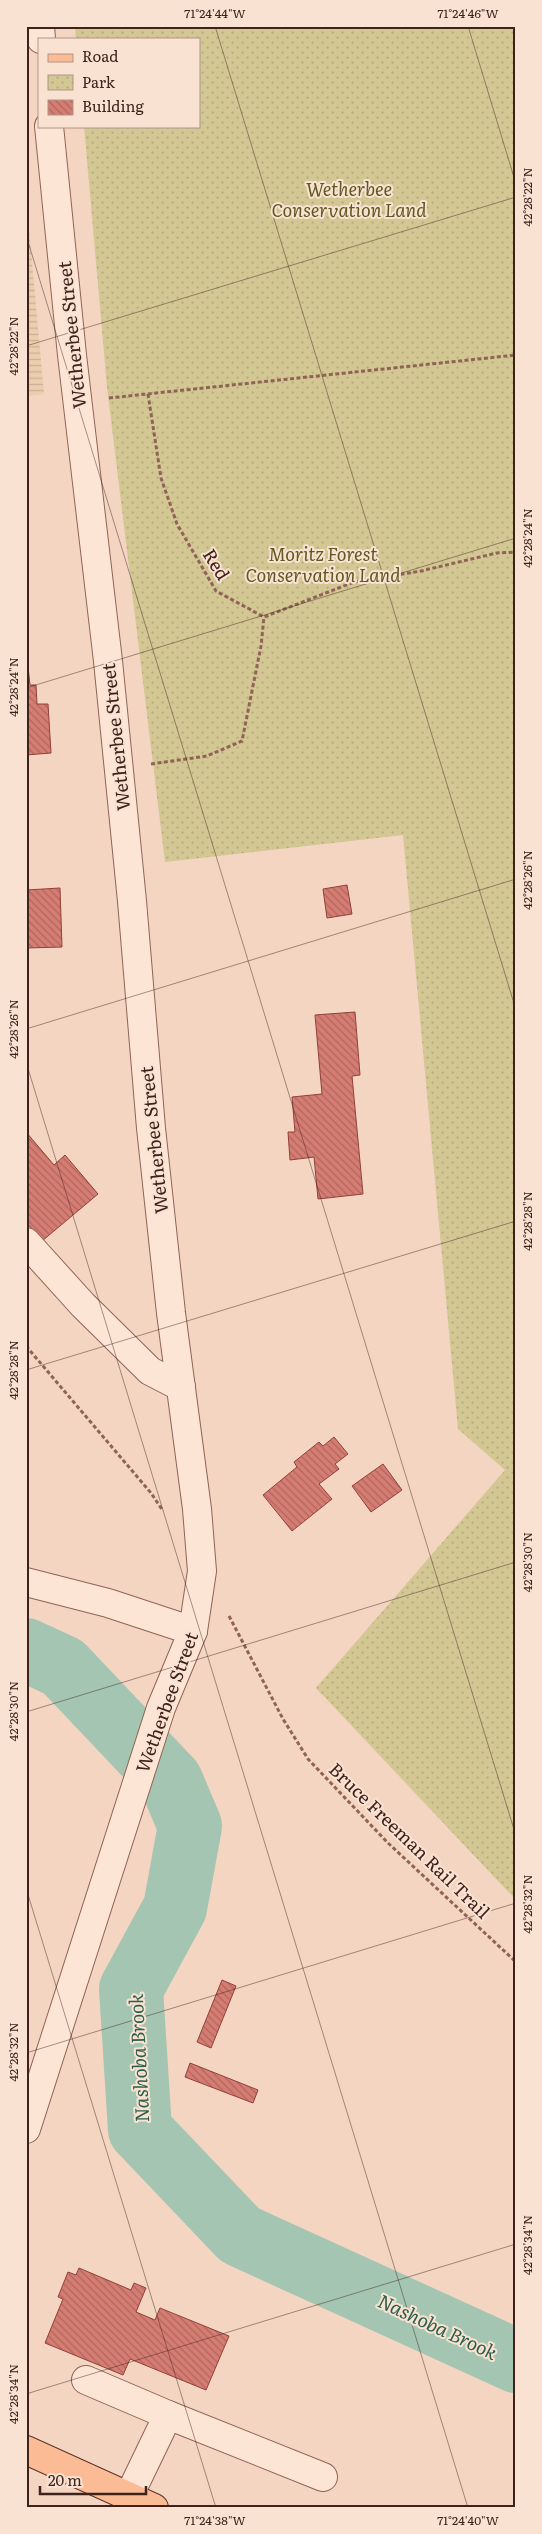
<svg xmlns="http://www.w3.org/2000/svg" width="542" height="2534" font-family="Literata,serif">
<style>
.farmland{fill:url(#farmland-rules)}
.park{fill:url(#park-dots)}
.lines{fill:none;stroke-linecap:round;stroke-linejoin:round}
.river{stroke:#a4c5b1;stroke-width:64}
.building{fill:url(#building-back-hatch);stroke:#924039}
.minor-casing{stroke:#906356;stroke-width:30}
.major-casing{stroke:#5d332b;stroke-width:30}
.path{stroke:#906356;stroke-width:3;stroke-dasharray:4 2.5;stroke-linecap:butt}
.minor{stroke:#fde5d6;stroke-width:28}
.major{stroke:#fbbb95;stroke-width:28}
.ticks{fill:none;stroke:#3e221c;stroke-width:1;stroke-opacity:0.45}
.labels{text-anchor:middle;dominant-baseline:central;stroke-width:4;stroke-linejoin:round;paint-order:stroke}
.park-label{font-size:18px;font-style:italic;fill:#5d5920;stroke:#fae2d2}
.street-label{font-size:18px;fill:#3e221c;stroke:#fae2d2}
.water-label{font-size:19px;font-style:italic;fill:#2a5f4b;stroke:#fae2d2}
.neatline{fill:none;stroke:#3e221c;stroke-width:2}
.ticks-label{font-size:12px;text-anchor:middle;fill:#3e221c}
</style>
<defs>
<pattern id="farmland-rules" width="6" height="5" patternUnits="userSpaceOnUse" patternTransform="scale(1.25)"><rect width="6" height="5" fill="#eaceae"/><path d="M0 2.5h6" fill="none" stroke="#cab195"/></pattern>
<pattern id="park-dots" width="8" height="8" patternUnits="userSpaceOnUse" patternTransform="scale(1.25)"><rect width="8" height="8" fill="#d3c794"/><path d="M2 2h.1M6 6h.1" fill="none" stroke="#b6ab7f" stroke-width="1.8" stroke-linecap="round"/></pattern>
<pattern id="building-back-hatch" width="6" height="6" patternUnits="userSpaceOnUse" patternTransform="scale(1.25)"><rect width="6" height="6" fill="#d67d73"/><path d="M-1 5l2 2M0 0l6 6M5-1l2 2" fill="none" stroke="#af665e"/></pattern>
</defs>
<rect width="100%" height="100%" fill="#f3d5c2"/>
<polygon class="farmland" points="26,195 44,394 26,396"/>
<polygon class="park" points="75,26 516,26 516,1900 316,1688 505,1470 458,1429 403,835 165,862 107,387 84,126 199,126 199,39 76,39"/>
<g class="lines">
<polyline class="river" points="26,1650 63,1667 171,1781 190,1826 175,1908 131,1989 140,2130 240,2235 516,2361"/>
</g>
<g class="building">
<polygon points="26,649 30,685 36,685 37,704 48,704 51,753 26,755"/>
<polygon points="347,885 352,914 327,918 323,889"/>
<polygon points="60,888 62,947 26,948 26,890"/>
<polygon points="355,1012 360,1075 352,1076 363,1194 318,1199 314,1157 290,1160 288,1132 295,1132 292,1097 322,1094 315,1015"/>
<polygon points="26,1132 54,1165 65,1155 98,1194 42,1241 26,1222"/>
<polygon points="334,1437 348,1454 335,1464 339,1469 319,1484 332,1499 292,1531 263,1495 297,1467 294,1462 319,1442 323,1446"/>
<polygon points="383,1464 402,1490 371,1512 352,1486"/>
<polygon points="222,1980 236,1986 211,2048 197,2042"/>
<polygon points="190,2063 258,2090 253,2103 185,2077"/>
<polygon points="79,2268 131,2290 134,2283 146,2288 136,2312 155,2320 160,2308 229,2336 206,2390 130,2359 123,2375 45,2343 63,2299 58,2297 68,2272 76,2275"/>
</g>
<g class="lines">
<defs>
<g id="minor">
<polyline points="40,26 41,39"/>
<polyline points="26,1242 83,1305 150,1371 181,1387"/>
<polyline points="26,1582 108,1603 193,1631"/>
<polyline points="26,2129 161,1708 193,1631 202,1571 197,1509 171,1313 151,1128 132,901 108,661 72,355 49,126"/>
<polyline points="86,2380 168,2415"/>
<polyline points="129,2496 168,2415 323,2477"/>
</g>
<polyline id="major" points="26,2450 154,2508"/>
</defs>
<use href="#minor" class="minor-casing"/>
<use href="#major" class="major-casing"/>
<g class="path">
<polyline points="148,394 161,478 177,524 216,591 264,617 354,582 421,571 497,553 516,552"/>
<polyline points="109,398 516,355"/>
<polyline points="151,764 207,756 242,741 261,646 264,617"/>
<polyline points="26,1346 151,1493 163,1511"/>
<polyline points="229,1616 283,1719 308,1759 388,1843 516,1962"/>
</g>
<use href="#minor" class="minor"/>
<use href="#major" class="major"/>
</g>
<path class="ticks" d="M 215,26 L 516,1010M 468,26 L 516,184M 26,235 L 516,1836M 26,346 L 516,197M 26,688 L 516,538M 26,1029 L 516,879M 26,1062 L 468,2508M 26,1370 L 516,1221M 26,1712 L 516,1562M 26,1888 L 216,2508M 26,2053 L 516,1903M 26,2394 L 516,2244"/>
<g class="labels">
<g class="park-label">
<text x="349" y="188">Wetherbee<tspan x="349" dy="21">Conservation Land</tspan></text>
<text x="323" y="553">Moritz Forest<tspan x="323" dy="21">Conservation Land</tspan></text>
</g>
<g class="street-label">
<text transform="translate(71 335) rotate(-96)">Wetherbee Street</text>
<text transform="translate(217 564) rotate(58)">Red</text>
<text transform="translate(115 737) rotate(-96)">Wetherbee Street</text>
<text transform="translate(153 1140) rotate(-96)">Wetherbee Street</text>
<text transform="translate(166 1702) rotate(-70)">Wetherbee Street</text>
<text transform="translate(410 1840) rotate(44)">Bruce Freeman Rail Trail</text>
</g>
<g class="water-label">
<text transform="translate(138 2058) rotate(-93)">Nashoba Brook</text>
<text transform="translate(438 2326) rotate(25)">Nashoba Brook</text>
</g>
</g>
<rect width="542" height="2534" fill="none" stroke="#fae2d2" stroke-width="55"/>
<rect x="38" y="38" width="162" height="90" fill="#fae2d2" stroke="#af9589"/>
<rect x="48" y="54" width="25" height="8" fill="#fbbb95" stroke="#af9589"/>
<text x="82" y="62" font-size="15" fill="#3e221c">Road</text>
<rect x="48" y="75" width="25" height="15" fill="url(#park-dots)" stroke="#af9589"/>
<text x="82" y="88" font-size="15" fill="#3e221c">Park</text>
<rect x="48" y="100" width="25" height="15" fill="url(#building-back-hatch)" stroke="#af9589"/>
<text x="82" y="112" font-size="15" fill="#3e221c">Building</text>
<path d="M40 2486v8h106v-8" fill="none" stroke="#3e221c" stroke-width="2.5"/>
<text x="48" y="2486" font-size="15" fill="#3e221c" stroke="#fae2d2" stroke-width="4" paint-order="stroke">20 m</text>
<rect x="28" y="28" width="486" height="2478" class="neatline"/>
<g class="ticks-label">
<text x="215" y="18">71°24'44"W</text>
<text x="468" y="18">71°24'46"W</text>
<text transform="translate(528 197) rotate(-90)" y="4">42°28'22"N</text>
<text transform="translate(14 346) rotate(-90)" y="4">42°28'22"N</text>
<text transform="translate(528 538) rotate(-90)" y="4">42°28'24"N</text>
<text transform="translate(14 687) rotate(-90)" y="4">42°28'24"N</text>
<text transform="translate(528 880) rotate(-90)" y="4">42°28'26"N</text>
<text transform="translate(14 1029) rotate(-90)" y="4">42°28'26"N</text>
<text transform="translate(528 1221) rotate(-90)" y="4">42°28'28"N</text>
<text transform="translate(14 1370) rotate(-90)" y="4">42°28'28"N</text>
<text transform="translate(528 1562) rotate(-90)" y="4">42°28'30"N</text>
<text transform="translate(14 1711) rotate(-90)" y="4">42°28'30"N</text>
<text transform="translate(528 1904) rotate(-90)" y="4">42°28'32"N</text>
<text transform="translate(14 2052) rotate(-90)" y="4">42°28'32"N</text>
<text transform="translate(528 2245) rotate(-90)" y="4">42°28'34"N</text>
<text transform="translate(14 2394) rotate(-90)" y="4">42°28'34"N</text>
<text x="215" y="2525">71°24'38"W</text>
<text x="468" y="2525">71°24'40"W</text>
</g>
</svg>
